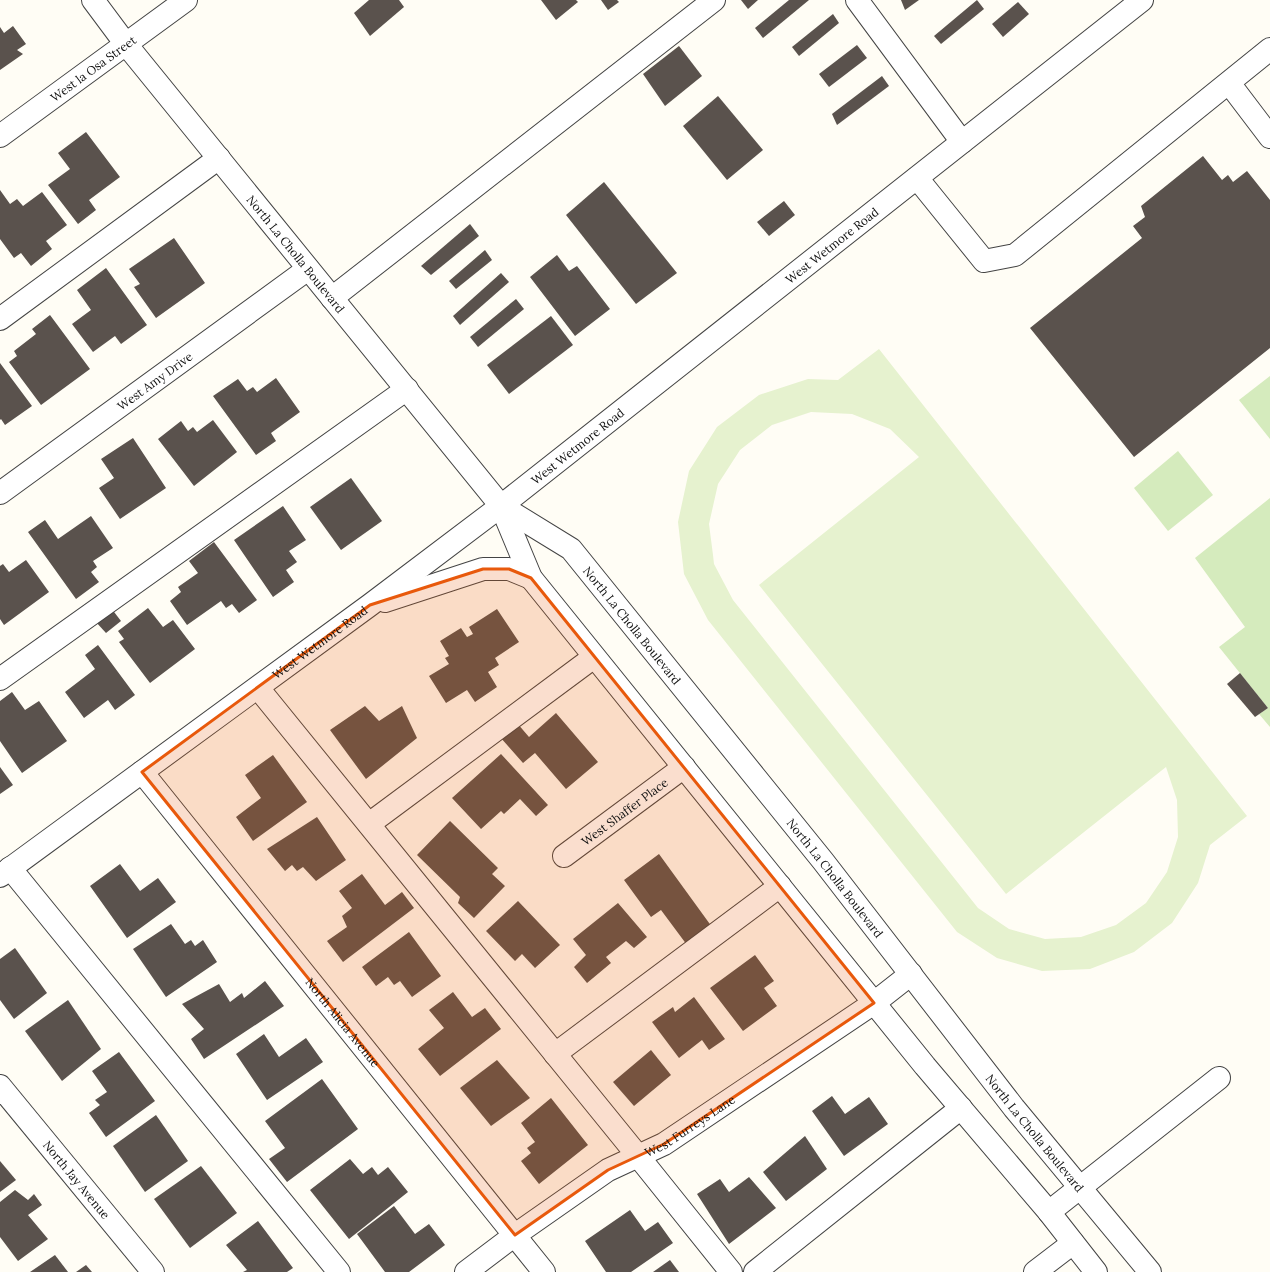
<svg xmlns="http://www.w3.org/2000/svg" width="1270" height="1272" font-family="Lora,serif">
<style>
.green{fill:#d5ebbd}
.pitch{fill:#e6f2cf;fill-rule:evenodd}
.building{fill:#5a524d}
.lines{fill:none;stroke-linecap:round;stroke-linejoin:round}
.minor-casing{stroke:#444;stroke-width:24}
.minor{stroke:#fff;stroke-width:22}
.marked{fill:#e8590c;fill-opacity:0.2;stroke:#e8590c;stroke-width:3;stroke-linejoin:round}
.labels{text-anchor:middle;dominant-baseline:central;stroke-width:4;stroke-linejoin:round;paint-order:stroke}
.street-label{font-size:12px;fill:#111;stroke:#fff}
</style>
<rect width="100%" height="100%" fill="#fffdf5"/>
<g class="green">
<polygon points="1270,376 1270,439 1239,400"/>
<polygon points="1178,451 1213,495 1168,531 1134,488"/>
<polygon points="1270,498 1270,727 1259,714 1268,708 1219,647 1245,627 1195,558"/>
</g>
<path class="pitch" d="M 879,349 L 1247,816 L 1210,845 L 1198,883 L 1172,923 L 1134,952 L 1090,969 L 1042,971 L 997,958 L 957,932 L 708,620 L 684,574 L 678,522 L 689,471 L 717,427 L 759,395 L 808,379 L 838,380 ZM 811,412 L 852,414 L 890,429 L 919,457 L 759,585 L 1006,894 L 1166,767 L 1177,800 L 1178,837 L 1167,872 L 1146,903 L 1116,925 L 1081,937 L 1045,939 L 1009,929 L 978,908 L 733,600 L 714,564 L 713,555 L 709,524 L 718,484 L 740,450 L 772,425 Z"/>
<g class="building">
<polygon points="369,0 399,0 404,7 370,36 354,13"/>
<polygon points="541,0 576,0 578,2 556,20"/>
<polygon points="601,0 617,0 619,2 608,10"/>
<polygon points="741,0 758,0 748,9"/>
<polygon points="789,0 809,0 763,38 755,28"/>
<polygon points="901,0 919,0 905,10"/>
<polygon points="977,0 984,9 941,44 934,36"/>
<polygon points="1018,2 1029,14 1003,37 992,24"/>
<polygon points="833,14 839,23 799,56 792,47"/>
<polygon points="13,26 26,44 17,50 23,54 0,70 0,27 4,33"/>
<polygon points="857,45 867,58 829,87 819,74"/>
<polygon points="679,46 702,76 665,106 643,74"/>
<polygon points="882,76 889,86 837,125 832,114"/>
<polygon points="718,96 763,150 727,180 683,126"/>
<polygon points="86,132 120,177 89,200 96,210 78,224 48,185 70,169 58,153"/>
<polygon points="1203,156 1222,180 1228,175 1233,182 1247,171 1270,200 1270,348 1134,457 1030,328 1142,238 1133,226 1145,217 1141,206"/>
<polygon points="604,182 677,273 636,304 566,215"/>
<polygon points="0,190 10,204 17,199 23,206 42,192 67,225 46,241 52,249 31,266 21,253 14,258 0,239"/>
<polygon points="784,201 795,215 769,236 757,222"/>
<polygon points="470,224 479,236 431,275 421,266"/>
<polygon points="174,238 205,283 156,318 134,287 140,284 129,269"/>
<polygon points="485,250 492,260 456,289 449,281"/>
<polygon points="557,255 569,271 577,266 610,309 575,336 530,277"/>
<polygon points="106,268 147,325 121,344 115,336 93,352 72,324 91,310 77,290"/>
<polygon points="501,273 509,282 460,325 453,316"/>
<polygon points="516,299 524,309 478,347 470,337"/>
<polygon points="50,315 90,369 41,405 9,362 17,356 14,351 36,334 32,329"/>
<polygon points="551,316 573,345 509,394 487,365"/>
<polygon points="0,363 32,406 5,425 1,419 0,420"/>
<polygon points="276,378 300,412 271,433 276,441 256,455 213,396 238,379 247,391 253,387 257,392"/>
<polygon points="213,420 237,452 194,486 158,439 181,421 188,431 193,427 197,432"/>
<polygon points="133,438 166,488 120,519 99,488 114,478 101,459"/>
<polygon points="351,478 382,521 341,550 310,507"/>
<polygon points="283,506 306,540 289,551 297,562 286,570 294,582 273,597 234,540"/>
<polygon points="91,516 113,548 93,561 97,567 91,572 99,582 76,599 28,532 45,520 58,539"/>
<polygon points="214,542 257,600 239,613 232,604 226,608 221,601 187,625 170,601 181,592 178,587 198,573 189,561"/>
<polygon points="26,560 49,592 4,625 0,619 0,566 3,564 9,572"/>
<polygon points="111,608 121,621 106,633 95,621"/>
<polygon points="148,608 163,627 173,620 195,649 150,683 119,642 124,639 118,631"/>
<polygon points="497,609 519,642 495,658 499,665 488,672 497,687 475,702 467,690 446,703 429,676 449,664 445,658 449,656 440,641 461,628 467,637 473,634 469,627"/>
<polygon points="98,645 135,695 115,710 108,700 84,718 65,692 95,669 85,655"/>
<polygon points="1240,673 1268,708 1255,717 1227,684"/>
<polygon points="12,692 25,710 39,701 67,741 22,773 0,741 0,701"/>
<polygon points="365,706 379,721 402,706 417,738 366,779 330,730"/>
<polygon points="556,713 598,762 566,789 535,753 523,763 500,737 517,723 529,737"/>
<polygon points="501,754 548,805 536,816 520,799 504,814 501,811 481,829 452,798"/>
<polygon points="273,755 307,802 253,841 236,817 261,798 245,775"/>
<polygon points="0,767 13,785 0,794"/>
<polygon points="317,817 346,860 316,881 303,867 297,871 292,865 285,871 267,849"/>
<polygon points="450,821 498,868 492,874 505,886 474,918 458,903 460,897 417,855"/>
<polygon points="659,854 712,927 687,945 661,910 651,917 624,880"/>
<polygon points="120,864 140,891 158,878 176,902 127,938 90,886"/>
<polygon points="362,874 385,905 402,892 414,908 343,962 327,941 347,927 342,916 352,908 339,891"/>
<polygon points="518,901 560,945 535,968 522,954 515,961 486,931"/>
<polygon points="618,903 647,937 634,948 626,941 606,957 611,963 587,983 574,967 586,955 573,939"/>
<polygon points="171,924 185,944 191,940 195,946 203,940 217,962 166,997 133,949"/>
<polygon points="409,932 441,976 412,997 400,981 394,985 388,977 376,986 362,967"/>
<polygon points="15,948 47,993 14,1019 0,1000 0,959"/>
<polygon points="755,955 774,981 764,988 777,1006 743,1031 710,988"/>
<polygon points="265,981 284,1006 204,1059 191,1039 204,1029 182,1004 219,984 230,1002 242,993 244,998"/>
<polygon points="453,992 472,1017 485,1008 501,1029 440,1076 418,1049 444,1028 429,1010"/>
<polygon points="694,997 725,1039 709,1050 702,1040 679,1058 652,1022 673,1007 675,1012"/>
<polygon points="68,1000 101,1049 62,1081 25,1031"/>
<polygon points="264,1034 279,1057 306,1038 323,1062 267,1100 236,1054"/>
<polygon points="651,1050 671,1075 634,1106 613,1082"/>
<polygon points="119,1052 155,1101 106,1137 89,1113 100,1105 95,1100 107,1092 92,1071"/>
<polygon points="497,1060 530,1098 491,1126 460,1088"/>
<polygon points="322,1079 358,1129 287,1182 269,1159 285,1148 265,1121"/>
<polygon points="832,1096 845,1114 869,1097 888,1124 844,1156 812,1111"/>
<polygon points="551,1098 588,1145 539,1184 521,1161 531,1153 527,1148 535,1142 521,1123"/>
<polygon points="156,1115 188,1161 145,1192 113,1146"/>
<polygon points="805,1136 827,1169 786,1201 763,1172"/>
<polygon points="350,1159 363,1174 372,1167 378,1175 388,1167 408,1192 349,1239 310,1190"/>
<polygon points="0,1161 16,1180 0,1192"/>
<polygon points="201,1166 237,1213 190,1248 154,1199"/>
<polygon points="749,1177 776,1208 729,1244 697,1194 720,1179 729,1192"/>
<polygon points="15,1190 28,1200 34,1194 42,1205 28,1215 48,1239 18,1261 0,1237 0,1202"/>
<polygon points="394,1206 415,1234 429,1224 445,1245 409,1272 385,1272 357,1234"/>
<polygon points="630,1210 645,1231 658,1222 673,1243 631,1272 606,1272 585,1241"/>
<polygon points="258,1221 293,1268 287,1272 243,1272 247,1270 226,1245"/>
<polygon points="55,1255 68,1272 30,1272"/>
<polygon points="670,1260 679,1272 653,1272"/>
<polygon points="86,1265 92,1272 76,1272"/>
</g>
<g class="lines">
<defs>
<g id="minor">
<path id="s1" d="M 93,0 L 125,43 L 501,506 L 531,578 L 925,1066 L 1049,1212 L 1096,1272"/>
<polyline points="857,0 962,142"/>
<polyline points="1229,83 1270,137"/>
<path id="s2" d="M 0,136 L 186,0"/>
<polyline points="917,178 984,261 1015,255 1270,49"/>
<polyline points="332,298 714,0"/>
<polyline points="0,319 219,158"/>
<path id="s3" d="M 0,493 L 308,269"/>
<path id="s4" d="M 501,506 L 571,549 L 823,861 L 1014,1108 L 1150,1272"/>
<polyline points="385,601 483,569 509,569 531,578"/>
<polyline points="0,679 407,389"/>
<polyline points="258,688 638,1156 731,1272"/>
<path id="s5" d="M 142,772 L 544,1272"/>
<polyline points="369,824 594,657"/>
<path id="s6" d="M 564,856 L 684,767"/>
<polyline points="10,868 339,1272"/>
<path id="s7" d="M 0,876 L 370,605 L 501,506 L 1142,0"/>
<polyline points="555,1054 780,886"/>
<path id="s8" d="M 0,1086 L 153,1272"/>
<polyline points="1049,1212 1219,1078"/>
<path id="s9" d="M 466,1272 L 515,1235 L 608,1170 L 664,1144 L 874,1003 L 911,974"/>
<polyline points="755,1272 961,1108"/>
<polyline points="1035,1272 1073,1243"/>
</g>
</defs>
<use href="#minor" class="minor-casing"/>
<use href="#minor" class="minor"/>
</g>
<path class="marked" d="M 483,569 L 509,569 L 531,578 L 874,1003 L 664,1144 L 608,1170 L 515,1235 L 142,772 L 370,605 Z"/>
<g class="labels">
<g class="street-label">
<text stroke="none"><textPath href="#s2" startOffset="115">West la Osa Street</textPath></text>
<text stroke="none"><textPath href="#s7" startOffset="1044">West Wetmore Road</textPath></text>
<text stroke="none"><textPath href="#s1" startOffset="325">North La Cholla Boulevard</textPath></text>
<text stroke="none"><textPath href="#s3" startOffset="191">West Amy Drive</textPath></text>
<text stroke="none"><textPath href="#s7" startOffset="720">West Wetmore Road</textPath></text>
<text stroke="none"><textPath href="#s4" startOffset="180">North La Cholla Boulevard</textPath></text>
<text stroke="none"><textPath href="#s7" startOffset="396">West Wetmore Road</textPath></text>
<text stroke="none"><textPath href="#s6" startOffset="75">West Shaffer Place</textPath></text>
<text stroke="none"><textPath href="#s4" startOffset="504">North La Cholla Boulevard</textPath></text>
<text stroke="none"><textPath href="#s5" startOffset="321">North Alicia Avenue</textPath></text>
<text stroke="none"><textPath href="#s9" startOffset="268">West Furreys Lane</textPath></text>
<text stroke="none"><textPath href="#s4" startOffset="828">North La Cholla Boulevard</textPath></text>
<text stroke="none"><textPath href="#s8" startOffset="121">North Jay Avenue</textPath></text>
</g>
</g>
</svg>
